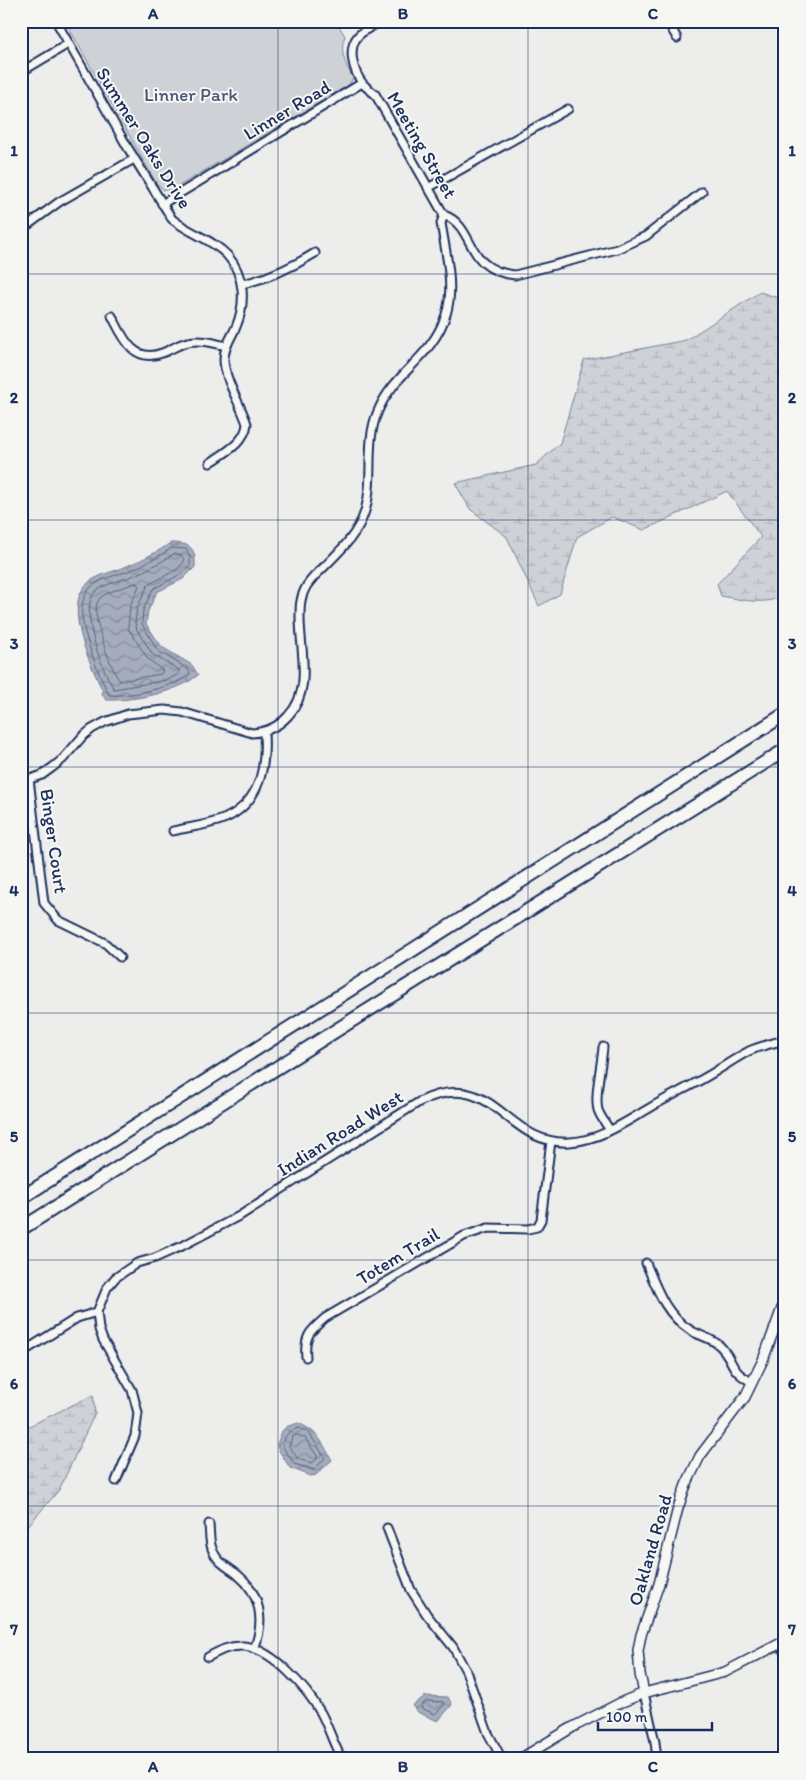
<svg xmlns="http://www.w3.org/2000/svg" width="806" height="1780" font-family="Itim,sans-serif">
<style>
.wetland{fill:url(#wetland-marsh);stroke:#74809a}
.park{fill:#ced2d7;stroke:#74809a}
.water{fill:url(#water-waves);stroke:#6e7a96}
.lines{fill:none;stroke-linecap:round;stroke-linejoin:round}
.shore{stroke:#526184;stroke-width:1}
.minor-casing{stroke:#1b2f5e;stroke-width:11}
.tertiary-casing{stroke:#1b2f5e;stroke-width:12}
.motorway-casing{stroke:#1b2f5e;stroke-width:16}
.minor{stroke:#f6f6f2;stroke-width:7}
.tertiary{stroke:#f6f6f2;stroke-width:9}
.motorway{stroke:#f6f6f2;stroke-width:12}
.grid{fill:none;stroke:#1b2f5e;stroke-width:1;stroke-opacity:0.55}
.labels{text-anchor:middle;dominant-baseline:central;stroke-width:4;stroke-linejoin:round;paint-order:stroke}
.park-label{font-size:19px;fill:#48587c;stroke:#f6f6f2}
.street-label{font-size:19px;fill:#1b2f5e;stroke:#f6f6f2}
.neatline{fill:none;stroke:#1b2f5e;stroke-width:2}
.grid-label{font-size:16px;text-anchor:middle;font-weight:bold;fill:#1b2f5e}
</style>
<defs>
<pattern id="wetland-marsh" width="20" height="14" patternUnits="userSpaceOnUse" patternTransform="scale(1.25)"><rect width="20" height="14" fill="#ced2d7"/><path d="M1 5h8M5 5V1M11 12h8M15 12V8" fill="none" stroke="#b0b5bb"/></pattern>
<pattern id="water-waves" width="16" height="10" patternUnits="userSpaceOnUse" patternTransform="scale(1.25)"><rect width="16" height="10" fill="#a5acbc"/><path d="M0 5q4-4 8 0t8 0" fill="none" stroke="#868c9c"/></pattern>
</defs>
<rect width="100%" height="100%" fill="#edeeec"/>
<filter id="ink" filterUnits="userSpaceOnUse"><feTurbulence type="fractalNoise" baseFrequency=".02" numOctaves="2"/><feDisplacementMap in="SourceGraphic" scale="10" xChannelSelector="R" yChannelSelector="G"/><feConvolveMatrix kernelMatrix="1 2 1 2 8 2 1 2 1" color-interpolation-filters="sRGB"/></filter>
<g filter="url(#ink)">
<g class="wetland">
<path d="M 760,292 L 785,300 L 785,595 C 766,606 742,600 721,596 L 717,584 L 761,537 L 727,491 L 644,530 L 612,517 L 577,537 L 560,594 L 539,606 L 507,537 L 470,509 L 455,483 L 536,465 L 560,443 L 584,360 L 686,340 Z"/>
<polygon points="93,1395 95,1413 59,1490 21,1534 21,1430"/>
</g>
<path class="park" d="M 65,21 L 336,21 L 345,36 C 339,51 345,64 353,78 L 349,85 L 172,190 L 164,190 L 156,183 Z"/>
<g class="water">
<path d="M 171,543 C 190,543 196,547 195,567 L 183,579 L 157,592 L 148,611 L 146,624 L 162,647 L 192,665 L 198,675 C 177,693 133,701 106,700 L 102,694 L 103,691 C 91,667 64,609 85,586 C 94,575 114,572 127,566 C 142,560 157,552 171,543 Z"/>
<path d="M 298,1423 C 319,1432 321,1441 332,1460 L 316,1475 L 311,1476 L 290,1468 L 278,1449 L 277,1444 L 282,1431 L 288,1426 Z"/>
<polygon points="425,1696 448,1697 452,1705 438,1721 419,1713 412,1706"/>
</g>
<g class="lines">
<g class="shore">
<path d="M 172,548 L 186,549 L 190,557 L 190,565 L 179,575 L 153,589 L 143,610 L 142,624 L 158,651 L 188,669 L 190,674 C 176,687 128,697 109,695 C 100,678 79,626 82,607 C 82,602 86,592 89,589 C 98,578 119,575 131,570 C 145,564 159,556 172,548 Z"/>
<path d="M 174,554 L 181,555 L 184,559 L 184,562 L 176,570 L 148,585 L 137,608 L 135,623 L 137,630 L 153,655 L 179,670 L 179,674 L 167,680 L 114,689 C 103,672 78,609 95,592 C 104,584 119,581 130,577 C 145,571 160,563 174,554 Z"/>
<path d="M 136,583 L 139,586 L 130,606 L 128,628 L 147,658 L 163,671 L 161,674 L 120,681 C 112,673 94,620 96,609 C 96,606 98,600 100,598 C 106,592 127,586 136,583 Z"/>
<path d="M 299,1428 L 309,1433 L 325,1458 L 314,1470 L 294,1464 L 283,1447 C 283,1437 289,1430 299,1428 Z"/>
<polygon points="298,1435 305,1438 317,1456 317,1459 312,1463 298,1459 289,1446 292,1437"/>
<polygon points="427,1701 443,1702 445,1704 435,1714 421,1708 422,1705"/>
</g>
<defs>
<g id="minor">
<path d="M 56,21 L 128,148 L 172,219 C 189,233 212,239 227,255 C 245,275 246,303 236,327 C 231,338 224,347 224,359 C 224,379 241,405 247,424 C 245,443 224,453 210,463"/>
<polyline points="667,21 677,38"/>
<polyline points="21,72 68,44"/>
<polyline points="428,188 568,109"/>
<polyline points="162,204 362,83"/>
<path d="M 444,215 C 477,227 463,270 515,275 L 617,249 L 646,236 L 702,192"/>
<polyline points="21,230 59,202 134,159"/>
<path d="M 242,284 C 269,278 291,268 315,253"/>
<path d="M 112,316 C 123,337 133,364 162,353 C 171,350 178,344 188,342 C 201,339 214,343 226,346"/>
<polyline points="29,779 44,903 58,920 105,943 120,957"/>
<path d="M 21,782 L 42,775 L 53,767 L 63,759 L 82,737 L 92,729 L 105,722 L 128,714 L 164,710 L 182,712 L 252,733 C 267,732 278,727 288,716 C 313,690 300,651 300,618 C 300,607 300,598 305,589 C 309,580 318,573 325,566 C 341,550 358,534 365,511 C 375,478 364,443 378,411 C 387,389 404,374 420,357 C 462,312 450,278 441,223 L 444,215 L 375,94 C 371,91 366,87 363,84 C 353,71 347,49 358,36 C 364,30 373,26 381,21"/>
<path d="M 173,831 C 190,827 210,825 226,818 C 261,801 266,767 264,732"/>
<path d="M 603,1047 C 602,1064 594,1095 598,1110 C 601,1118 606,1124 610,1130"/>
<path d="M 646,1263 C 657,1289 665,1314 690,1330 C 699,1336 712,1338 720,1346 C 735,1361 728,1370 752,1382"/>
<polyline points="21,1353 77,1318 97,1312"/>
<path d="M 306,1357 C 304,1336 310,1331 325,1318 L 464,1236 L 488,1228 L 528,1229 L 537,1227 L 541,1220 L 551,1141"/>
<path d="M 116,1481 L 135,1436 L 138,1413 L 132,1390 L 103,1340 L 99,1329 L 97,1312 L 107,1288 L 115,1278 L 137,1263 L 155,1258 L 184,1245 L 241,1215 L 419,1102 C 496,1065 503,1146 570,1142 C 601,1140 627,1121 653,1106 C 670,1096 689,1087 706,1077 C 720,1069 734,1059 749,1051 C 760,1046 773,1043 785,1040"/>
<path d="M 209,1524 C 210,1536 209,1548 217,1558 C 222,1565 231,1569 238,1575 C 261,1594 265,1622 254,1649"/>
<polyline points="387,1528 411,1590 427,1615 453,1647 466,1671 488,1733 502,1759"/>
<polyline points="780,1644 785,1653"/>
<path d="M 208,1657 C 219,1651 230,1645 244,1646 C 273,1649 307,1689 321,1713 C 329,1728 333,1744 342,1759"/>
<polyline points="644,1693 655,1742 657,1759"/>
</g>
<g id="tertiary">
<polyline points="644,1693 640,1674 638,1650 641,1635 659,1584 678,1508 686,1485 700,1456 745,1397 763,1360 785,1300"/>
<polyline points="520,1759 573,1727 622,1702 644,1693 725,1672 785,1641"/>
</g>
<g id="motorway">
<polyline points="21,1198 785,714"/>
<polyline points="21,1229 359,1016 785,750"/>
</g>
</defs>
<use href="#minor" class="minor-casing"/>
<use href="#tertiary" class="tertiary-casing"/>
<use href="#motorway" class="motorway-casing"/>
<use href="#minor" class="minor"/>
<use href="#tertiary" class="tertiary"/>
<use href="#motorway" class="motorway"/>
</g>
</g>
<path class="grid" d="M 278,21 L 278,1759M 528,21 L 528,1759M 21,274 L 785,274M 21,520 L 785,520M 21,767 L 785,767M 21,1013 L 785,1013M 21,1260 L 785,1260M 21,1506 L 785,1506"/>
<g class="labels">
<g class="park-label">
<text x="191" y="94">Linner Park</text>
</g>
<g class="street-label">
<text transform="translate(287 110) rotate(-31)">Linner Road</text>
<text transform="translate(144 138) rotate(58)">Summer Oaks Drive</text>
<text transform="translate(422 145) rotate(60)">Meeting Street</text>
<text transform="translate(54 841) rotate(82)">Binger Court</text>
<text transform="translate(340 1133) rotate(-32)">Indian Road West</text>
<text transform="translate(398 1256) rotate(-31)">Totem Trail</text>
<text transform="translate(650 1550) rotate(-74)">Oakland Road</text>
</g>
</g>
<rect width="806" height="1780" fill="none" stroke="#f6f6f2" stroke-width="55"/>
<path d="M598 1722v8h114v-8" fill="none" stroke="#1b2f5e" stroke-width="2.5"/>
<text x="606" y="1722" font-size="15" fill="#1b2f5e" stroke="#f6f6f2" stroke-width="4" paint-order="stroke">100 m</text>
<rect x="28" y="28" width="750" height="1724" class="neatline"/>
<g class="grid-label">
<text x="153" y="19">A</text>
<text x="403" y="19">B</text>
<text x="653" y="19">C</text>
<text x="14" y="156">1</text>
<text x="792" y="156">1</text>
<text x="14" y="403">2</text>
<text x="792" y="403">2</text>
<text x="14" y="649">3</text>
<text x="792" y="649">3</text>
<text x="14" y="896">4</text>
<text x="792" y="896">4</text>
<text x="14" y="1142">5</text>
<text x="792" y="1142">5</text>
<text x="14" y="1389">6</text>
<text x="792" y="1389">6</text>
<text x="14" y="1635">7</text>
<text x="792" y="1635">7</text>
<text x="153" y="1772">A</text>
<text x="403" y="1772">B</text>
<text x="653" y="1772">C</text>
</g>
</svg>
